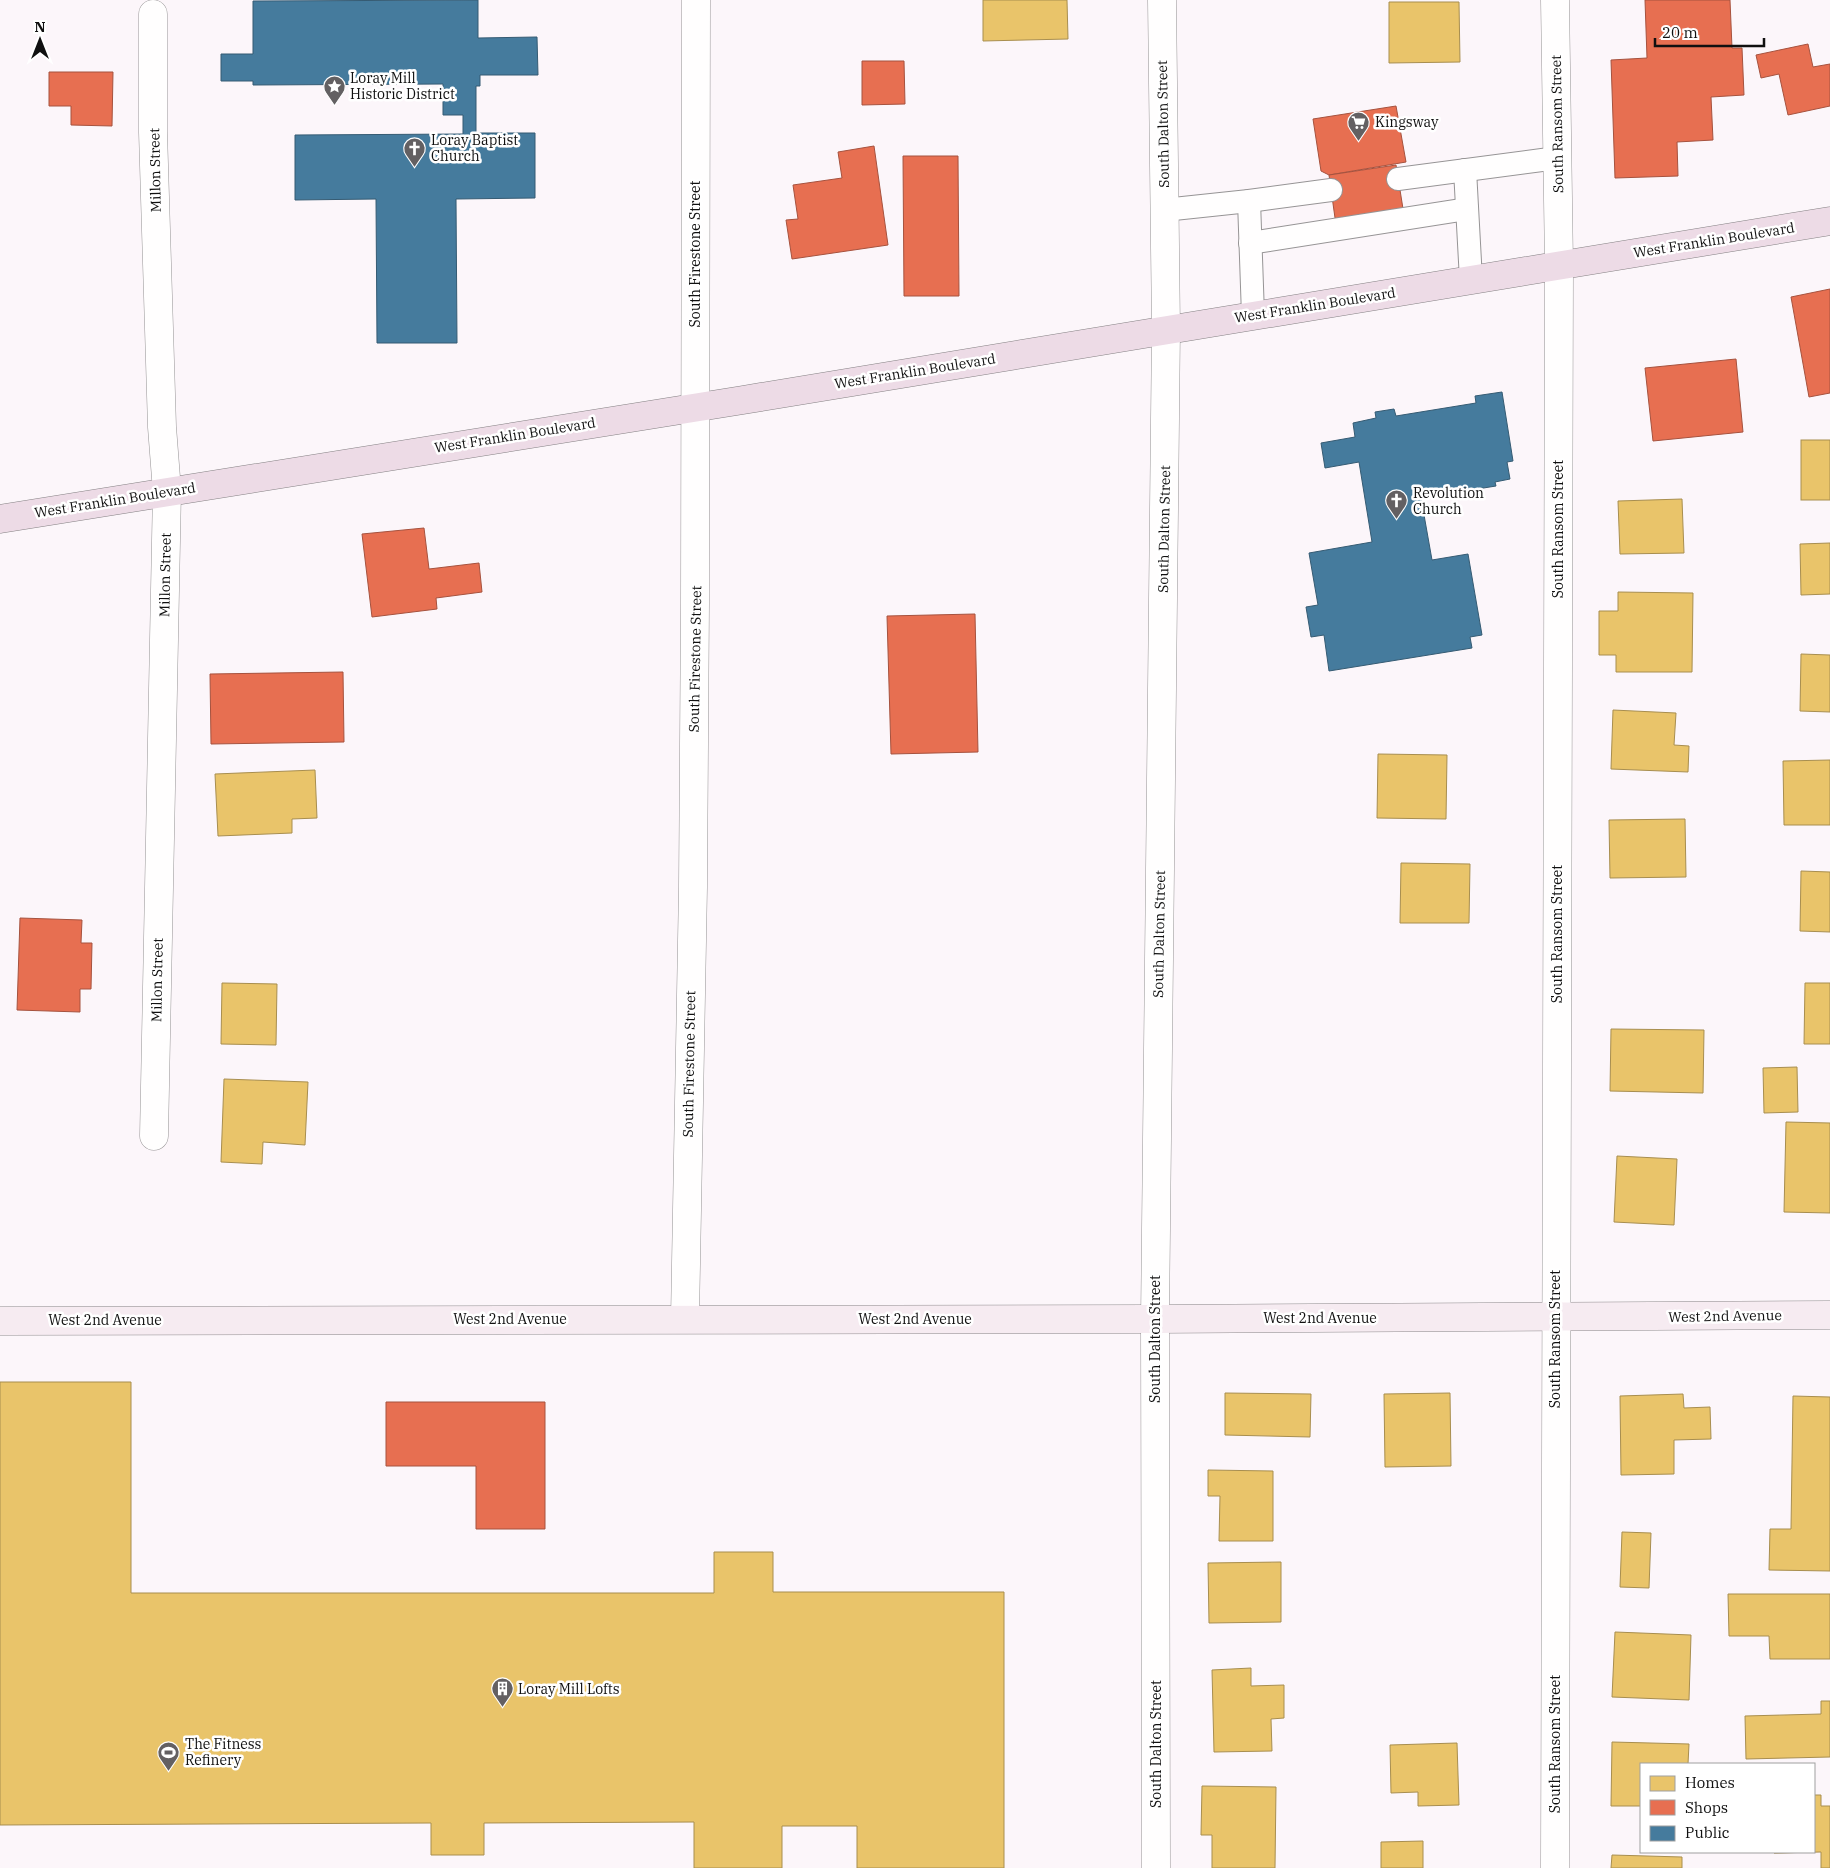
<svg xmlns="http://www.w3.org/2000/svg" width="1830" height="1868" font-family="'IBM Plex Serif',serif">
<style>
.homes{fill:#e9c46a;stroke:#a88e4f}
.shops{fill:#e76f51;stroke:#a6523e}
.public{fill:#457b9d;stroke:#355b73}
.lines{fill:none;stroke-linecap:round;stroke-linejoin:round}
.lane-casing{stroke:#969495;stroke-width:24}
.street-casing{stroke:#969495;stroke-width:29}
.secondary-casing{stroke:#8d8a8c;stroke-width:29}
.primary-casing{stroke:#848183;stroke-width:29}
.lane{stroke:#fffefe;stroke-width:22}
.street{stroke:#fffefe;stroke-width:28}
.secondary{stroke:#f6ebf1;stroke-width:28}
.primary{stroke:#eddbe6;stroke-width:28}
.labels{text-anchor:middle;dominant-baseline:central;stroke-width:5;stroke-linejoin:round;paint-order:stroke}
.poi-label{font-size:14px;fill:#101010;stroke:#fff;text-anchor:start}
.street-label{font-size:14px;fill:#101010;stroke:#fff}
</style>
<rect width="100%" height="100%" fill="#fcf6fa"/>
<g class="homes">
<polygon points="983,0 1067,0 1068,39 983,41"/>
<polygon points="1389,2 1459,2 1460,62 1389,63"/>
<rect x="1801" y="440" width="29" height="60"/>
<polygon points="1682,499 1684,553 1620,554 1618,501"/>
<polygon points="1830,543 1830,594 1801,595 1800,544"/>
<polygon points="1618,592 1693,593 1692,672 1616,672 1616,655 1599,655 1599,611 1618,611"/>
<polygon points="1801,654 1830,655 1830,712 1800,711"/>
<polygon points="1613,710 1676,713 1674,745 1689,746 1688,772 1611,769"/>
<polygon points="1378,754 1447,755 1446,819 1377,818"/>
<polygon points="1830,760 1830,825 1784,825 1783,761"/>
<polygon points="315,770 317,818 292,819 292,833 218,836 215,774"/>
<polygon points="1685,819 1686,877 1610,878 1609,820"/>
<polygon points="1401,863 1470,864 1469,923 1400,923"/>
<polygon points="1801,871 1830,872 1830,932 1800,931"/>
<polygon points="222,983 277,984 276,1045 221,1044"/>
<polygon points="1805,983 1830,983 1830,1044 1804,1044"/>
<polygon points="1611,1029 1704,1030 1703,1093 1610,1091"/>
<polygon points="1797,1067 1798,1112 1764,1113 1763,1068"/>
<polygon points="224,1079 308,1082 305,1145 263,1142 262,1164 221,1162"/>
<polygon points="1786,1122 1830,1123 1830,1213 1784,1212"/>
<polygon points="1617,1156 1677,1159 1674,1225 1614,1222"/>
<polygon points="0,1382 131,1382 131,1593 714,1593 714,1552 773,1552 773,1592 1004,1592 1004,1868 857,1868 857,1826 782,1826 782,1868 694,1868 694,1822 484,1823 484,1855 431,1855 431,1823 0,1825"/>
<polygon points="1225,1393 1311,1394 1310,1437 1225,1435"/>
<polygon points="1450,1393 1451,1466 1385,1467 1384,1394"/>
<polygon points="1683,1394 1684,1408 1710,1407 1711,1439 1674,1440 1674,1474 1621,1475 1620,1396"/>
<polygon points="1793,1396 1830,1397 1830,1571 1769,1570 1770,1529 1791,1529"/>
<polygon points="1208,1470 1273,1471 1273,1541 1219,1541 1220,1496 1208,1496"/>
<polygon points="1622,1532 1651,1533 1649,1588 1620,1587"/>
<polygon points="1281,1562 1281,1622 1209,1623 1208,1563"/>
<polygon points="1728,1594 1830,1594 1830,1659 1770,1659 1769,1636 1729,1636"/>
<polygon points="1615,1632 1691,1635 1689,1700 1612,1697"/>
<polygon points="1251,1668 1251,1686 1284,1685 1284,1718 1271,1719 1272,1751 1214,1752 1212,1670"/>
<polygon points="1821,1701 1830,1701 1830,1757 1746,1759 1745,1716 1821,1714"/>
<polygon points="1612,1742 1689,1744 1688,1764 1641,1764 1641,1806 1611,1806"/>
<polygon points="1457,1743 1459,1805 1418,1806 1418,1792 1391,1793 1390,1745"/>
<polygon points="1202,1786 1276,1787 1275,1868 1212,1868 1212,1835 1201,1835"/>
<polygon points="1814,1795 1821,1795 1821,1806 1830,1806 1830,1868 1821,1868 1821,1852 1774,1853 1814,1852"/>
<polygon points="1423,1841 1423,1868 1381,1868 1381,1842"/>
<polygon points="1612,1855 1682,1857 1682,1868 1611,1868"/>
</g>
<g class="shops">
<polygon points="1645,0 1730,0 1732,48 1742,48 1744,95 1711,97 1713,140 1677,142 1678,176 1615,178 1611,60 1647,58"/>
<polygon points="1808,44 1813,67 1830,64 1830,106 1788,115 1779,74 1761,78 1756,55"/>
<polygon points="862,61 904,61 905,104 862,105"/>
<polygon points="49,72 113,72 112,126 71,125 71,106 49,106"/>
<polygon points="1396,106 1406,162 1329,175 1321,171 1313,119"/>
<polygon points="874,146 888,245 792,259 786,220 798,219 793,185 842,178 838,152"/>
<polygon points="903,156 958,156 959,296 904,296"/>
<polygon points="1396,165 1404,215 1336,225 1329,175"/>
<polygon points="1830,289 1830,393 1809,397 1791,297"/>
<polygon points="1736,359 1743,432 1653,441 1645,368"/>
<polygon points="424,528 429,569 479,563 482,592 436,598 437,609 372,617 362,534"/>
<polygon points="975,614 978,752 891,754 887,616"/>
<polygon points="343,672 344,742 211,744 210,674"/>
<polygon points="20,918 82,920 81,943 92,943 91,989 80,989 80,1012 17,1010"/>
<polygon points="386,1402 545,1402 545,1529 476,1529 476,1466 386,1466"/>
</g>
<g class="public">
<polygon points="478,0 478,38 537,37 538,75 480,75 480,86 476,86 476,133 535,133 535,198 456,199 457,343 377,343 376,199 295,200 295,135 463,134 463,115 443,115 443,84 253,85 253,81 221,81 221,54 253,54 253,1"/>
<polygon points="1502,392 1513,461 1507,462 1510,479 1495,482 1496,486 1421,498 1432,560 1468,554 1482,635 1470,637 1472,648 1329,671 1324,635 1311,637 1306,607 1318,605 1309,553 1372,542 1359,462 1325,468 1321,443 1355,437 1353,423 1376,418 1375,412 1394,409 1396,416 1476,403 1475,396"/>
</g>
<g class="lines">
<defs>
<g id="lane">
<polyline points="1465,170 1471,280"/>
<polyline points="1398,179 1557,158"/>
<polyline points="1249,201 1253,315"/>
<polyline points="1164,210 1249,201 1331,190"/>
<polyline points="1250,243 1467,209"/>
</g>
<g id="street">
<polyline points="153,14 153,132 162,427 167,491 154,1136"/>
<polyline points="685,1318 693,887 695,603 696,0"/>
<polyline points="1156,1868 1155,1319 1166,329 1162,0"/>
<polyline points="1555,1868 1559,265 1555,0"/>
</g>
<polyline id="secondary" points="0,1321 1155,1319 1830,1315"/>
<polyline id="primary" points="0,519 743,400 1830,221"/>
</defs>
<use href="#lane" class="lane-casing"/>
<use href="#street" class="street-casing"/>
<use href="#secondary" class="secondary-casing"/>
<use href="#primary" class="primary-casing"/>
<use href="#lane" class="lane"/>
<use href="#street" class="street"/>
<use href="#secondary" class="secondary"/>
<use href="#primary" class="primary"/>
</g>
<defs>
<symbol id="sight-pin" viewBox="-11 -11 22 30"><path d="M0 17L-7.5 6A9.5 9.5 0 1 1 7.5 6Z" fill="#636062" stroke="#fff"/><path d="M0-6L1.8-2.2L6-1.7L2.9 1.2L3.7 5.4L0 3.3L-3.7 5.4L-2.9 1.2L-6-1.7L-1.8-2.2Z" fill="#fff"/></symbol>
<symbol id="supermarket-pin" viewBox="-11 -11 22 30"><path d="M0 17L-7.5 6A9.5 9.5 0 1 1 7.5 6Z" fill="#636062" stroke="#fff"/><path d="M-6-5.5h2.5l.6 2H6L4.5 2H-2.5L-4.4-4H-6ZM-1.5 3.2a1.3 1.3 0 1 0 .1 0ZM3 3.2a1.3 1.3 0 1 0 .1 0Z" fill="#fff"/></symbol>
<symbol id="church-pin" viewBox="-11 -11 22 30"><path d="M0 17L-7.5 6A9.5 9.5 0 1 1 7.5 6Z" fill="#636062" stroke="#fff"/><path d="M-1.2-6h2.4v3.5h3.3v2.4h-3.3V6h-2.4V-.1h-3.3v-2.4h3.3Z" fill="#fff"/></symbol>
<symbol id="building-pin" viewBox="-11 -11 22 30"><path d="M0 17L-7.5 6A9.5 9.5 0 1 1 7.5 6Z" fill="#636062" stroke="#fff"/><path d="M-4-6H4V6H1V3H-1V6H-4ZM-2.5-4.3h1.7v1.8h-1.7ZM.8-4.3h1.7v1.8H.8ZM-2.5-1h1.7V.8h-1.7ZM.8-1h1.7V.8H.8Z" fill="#fff"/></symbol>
<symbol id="stadium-pin" viewBox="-11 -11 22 30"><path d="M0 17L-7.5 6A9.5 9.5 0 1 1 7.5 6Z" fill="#636062" stroke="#fff"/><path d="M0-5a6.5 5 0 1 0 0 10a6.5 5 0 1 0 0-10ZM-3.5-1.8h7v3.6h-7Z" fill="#fff"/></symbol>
</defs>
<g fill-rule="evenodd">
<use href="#sight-pin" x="322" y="74" width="25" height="34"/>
<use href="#supermarket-pin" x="1346" y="110" width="25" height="34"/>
<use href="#church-pin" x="402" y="136" width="25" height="34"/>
<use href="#church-pin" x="1384" y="488" width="25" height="34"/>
<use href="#building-pin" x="490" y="1676" width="25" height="34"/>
<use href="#stadium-pin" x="156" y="1740" width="25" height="34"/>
</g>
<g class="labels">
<g class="poi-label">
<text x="350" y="78">Loray Mill<tspan x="350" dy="16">Historic District</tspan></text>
<text x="1375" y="122">Kingsway</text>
<text x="431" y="140">Loray Baptist<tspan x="431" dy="16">Church</tspan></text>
<text x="1413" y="493">Revolution<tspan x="1413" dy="16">Church</tspan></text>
<text x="518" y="1689">Loray Mill Lofts</text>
<text x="185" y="1744">The Fitness<tspan x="185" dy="16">Refinery</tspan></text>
</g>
<g class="street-label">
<text transform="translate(1163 124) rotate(-91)">South Dalton Street</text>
<text transform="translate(1557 124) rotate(-91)">South Ransom Street</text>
<text transform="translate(155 170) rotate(-91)">Millon Street</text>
<text transform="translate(1714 240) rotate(-9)">West Franklin Boulevard</text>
<text transform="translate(695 254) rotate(-90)">South Firestone Street</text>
<text transform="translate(1315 305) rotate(-9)">West Franklin Boulevard</text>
<text transform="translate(915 371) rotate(-9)">West Franklin Boulevard</text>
<text transform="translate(515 435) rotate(-9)">West Franklin Boulevard</text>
<text transform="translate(115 500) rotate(-9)">West Franklin Boulevard</text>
<text transform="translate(1164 529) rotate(-89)">South Dalton Street</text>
<text transform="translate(1558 529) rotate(-90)">South Ransom Street</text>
<text transform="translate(165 575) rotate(-89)">Millon Street</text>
<text transform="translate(695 659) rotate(-89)">South Firestone Street</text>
<text transform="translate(1159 934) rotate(-89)">South Dalton Street</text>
<text transform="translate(1557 934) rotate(-90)">South Ransom Street</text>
<text transform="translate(157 980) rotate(-89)">Millon Street</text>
<text transform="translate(689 1064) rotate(-89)">South Firestone Street</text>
<text transform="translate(1725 1316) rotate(-1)">West 2nd Avenue</text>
<text x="1320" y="1318">West 2nd Avenue</text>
<text x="510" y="1319">West 2nd Avenue</text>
<text x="915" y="1319">West 2nd Avenue</text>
<text x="105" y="1320">West 2nd Avenue</text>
<text transform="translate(1155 1339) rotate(-90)">South Dalton Street</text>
<text transform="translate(1555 1339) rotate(-90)">South Ransom Street</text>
<text transform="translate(1156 1744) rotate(-90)">South Dalton Street</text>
<text transform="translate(1555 1744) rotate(-90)">South Ransom Street</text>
</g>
</g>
<rect x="1640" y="1763" width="175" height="90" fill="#ffffff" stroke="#9f9f9f"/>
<rect x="1650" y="1776" width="25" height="15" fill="#e9c46a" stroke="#9f9f9f"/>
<text x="1685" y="1788" font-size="15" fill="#101010">Homes</text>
<rect x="1650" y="1800" width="25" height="15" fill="#e76f51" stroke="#9f9f9f"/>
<text x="1685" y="1813" font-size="15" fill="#101010">Shops</text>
<rect x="1650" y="1826" width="25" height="15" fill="#457b9d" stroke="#9f9f9f"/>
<text x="1685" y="1838" font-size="15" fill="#101010">Public</text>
<g transform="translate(40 40)" stroke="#ffffff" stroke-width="4" paint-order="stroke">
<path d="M0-4L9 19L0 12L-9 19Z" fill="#101010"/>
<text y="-8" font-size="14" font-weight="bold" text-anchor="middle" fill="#101010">N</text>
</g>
<path d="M1655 38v8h109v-8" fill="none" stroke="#101010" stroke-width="2.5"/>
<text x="1662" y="38" font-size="15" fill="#101010" stroke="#ffffff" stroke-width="4" paint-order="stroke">20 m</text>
</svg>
